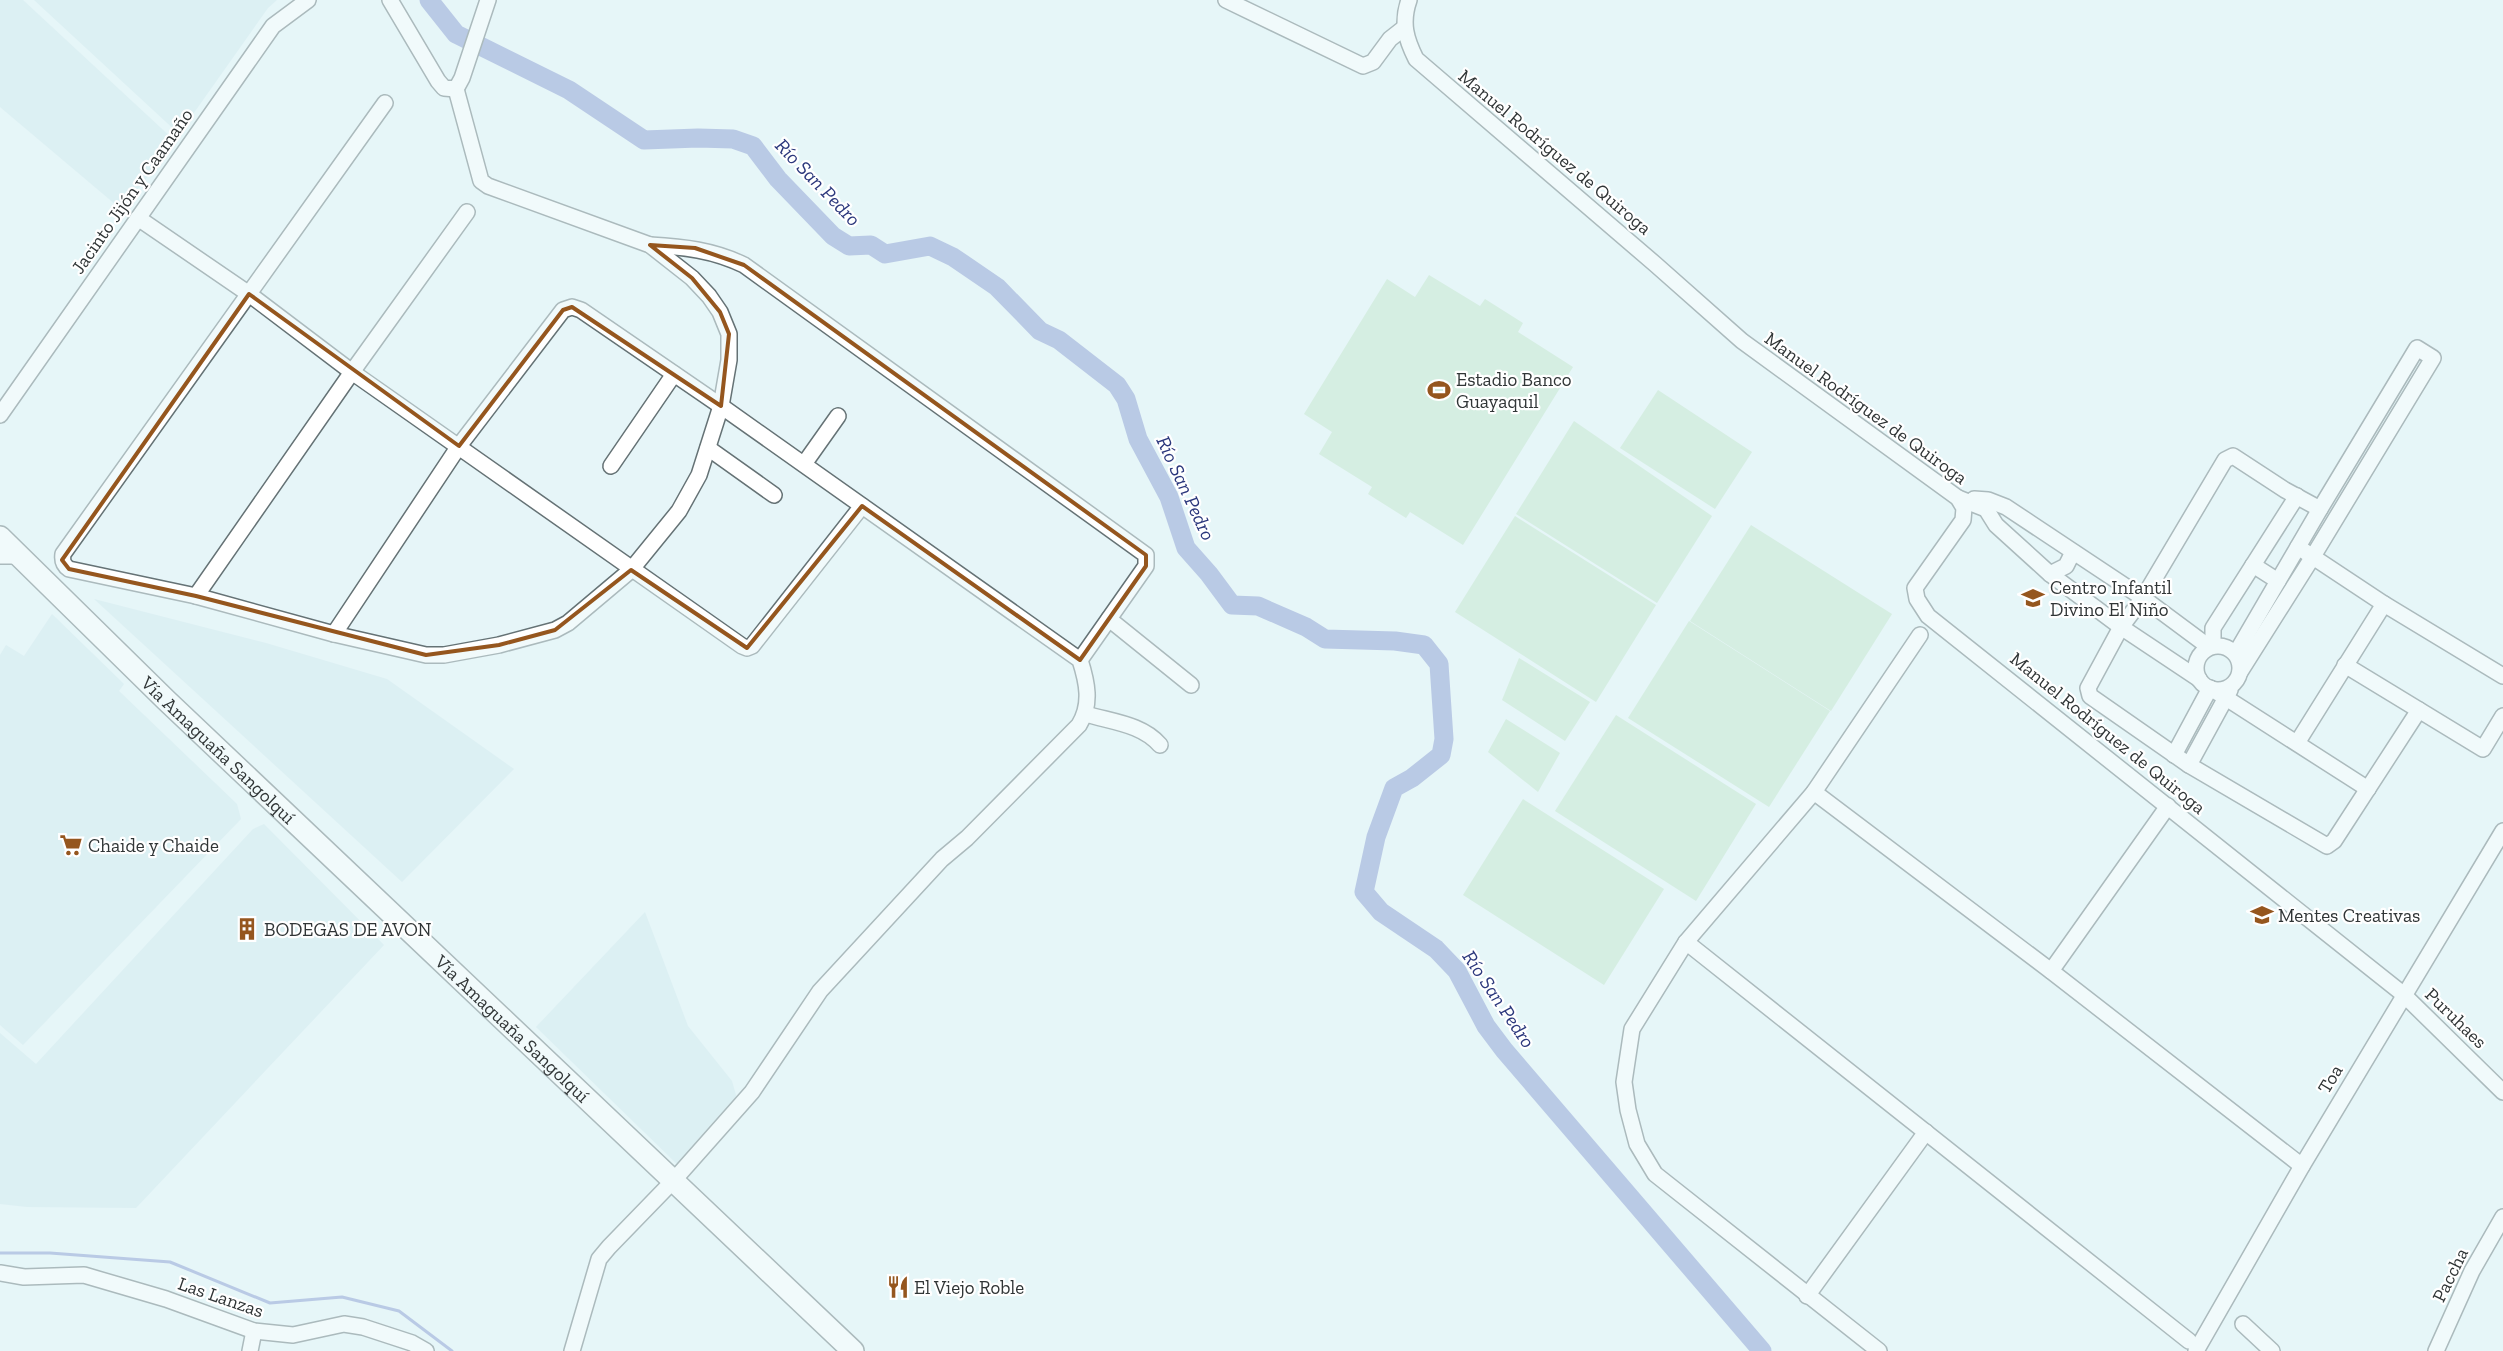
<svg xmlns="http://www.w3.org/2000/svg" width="2503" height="1351" font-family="'Zilla Slab',serif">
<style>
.built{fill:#d1e8ed}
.green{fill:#c2e4c7}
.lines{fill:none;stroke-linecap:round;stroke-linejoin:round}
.stream{stroke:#8494ce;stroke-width:3}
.river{stroke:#8494ce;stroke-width:19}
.minor-casing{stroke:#657275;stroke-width:18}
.highway-casing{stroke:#657275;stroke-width:24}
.minor{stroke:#fff;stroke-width:15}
.highway{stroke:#fff;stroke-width:21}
.marked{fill:none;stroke:#95561e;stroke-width:4;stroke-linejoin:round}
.labels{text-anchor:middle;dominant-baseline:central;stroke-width:4.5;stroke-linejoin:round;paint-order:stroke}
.street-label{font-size:19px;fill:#303536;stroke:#fff}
.poi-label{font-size:19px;fill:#303536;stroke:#fff;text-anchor:start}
.water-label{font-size:20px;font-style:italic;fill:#2b377c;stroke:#fff}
</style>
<rect width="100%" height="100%" fill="#e6f5f8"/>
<g class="built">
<polygon points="0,0 23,0 175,141 122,210 0,107"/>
<polygon points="34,0 277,0 268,8 179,134"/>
<polygon points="94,599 266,643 387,679 514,769 402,882"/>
<polygon points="52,614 124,684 119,691 237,804 241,819 23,1045 0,1025 0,655 6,645 24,656"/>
<polygon points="264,824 384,945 136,1208 27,1207 0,1204 0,1033 36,1064 253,829"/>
<polygon points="645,912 688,1026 732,1081 736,1095 734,1106 679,1166 536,1027"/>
</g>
<g class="green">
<polygon points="1429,275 1480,306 1485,299 1523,323 1518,332 1573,367 1463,545 1410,512 1406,518 1368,494 1372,487 1319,454 1332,432 1304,414 1387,279 1415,297"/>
<polygon points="1658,390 1752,452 1715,509 1620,448"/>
<polygon points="1574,421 1712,516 1657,603 1516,514"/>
<polygon points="1515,516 1656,605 1596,702 1455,612"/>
<polygon points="1751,525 1892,614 1831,711 1690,621"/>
<polygon points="1689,621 1830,711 1769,807 1628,718"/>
<polygon points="1519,658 1590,702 1565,741 1502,700"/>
<polygon points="1616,715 1756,804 1696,901 1555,811"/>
<polygon points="1506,719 1560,753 1538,792 1488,752"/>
<polygon points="1523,799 1664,889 1604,985 1463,895"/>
</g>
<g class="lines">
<polyline class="stream" points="0,1253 50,1253 170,1262 270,1303 342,1297 399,1311 452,1351"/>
<polyline class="river" points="429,0 456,34 569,90 644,140 698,138 733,139 753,146 778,179 833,236 849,246 871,245 885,254 930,246 953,257 997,287 1040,331 1059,340 1117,385 1126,399 1138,439 1169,497 1186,548 1209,574 1232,605 1258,606 1306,627 1325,639 1395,641 1424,645 1439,664 1444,739 1441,755 1412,778 1394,788 1376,837 1364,892 1381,912 1436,949 1457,971 1486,1026 1504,1050 1762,1351"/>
<defs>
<g id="minor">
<polyline points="390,0 438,81 444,88 456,89 462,78 488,0"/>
<polyline points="1226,0 1363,66 1373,62 1390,39 1404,28"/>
<path d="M 1409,0 C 1401,23 1406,39 1416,59 L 1655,264 L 1742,341 L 1958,498 L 1964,508 L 1963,520 L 1915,588 L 1917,599 L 1928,616 L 2403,994 L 2503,1092"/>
<path d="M 385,103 L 63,554 C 62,561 63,565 69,569 L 196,596 L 334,634 L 426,655 L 444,655 L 499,645 L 555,630 L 568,623 L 631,570 L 679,511 L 699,475 L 721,406 L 729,360 L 729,334 L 720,312 L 709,296 L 692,278 L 650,245 L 488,186 L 481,181 L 456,89"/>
<polyline points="138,218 249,294 352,372 742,646 747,648 752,646 862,506"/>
<path d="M 650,245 C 684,247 713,250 744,265 L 1146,555 L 1146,566 L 1080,660"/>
<polyline points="0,415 273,26 308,0"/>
<polyline points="708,448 774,495"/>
<polyline points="804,464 838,416"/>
<polyline points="611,466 674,374"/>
<polyline points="1958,498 1986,509 1996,525 2050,574 2121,627 2199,679"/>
<polyline points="1974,499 1988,500 2006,507 2143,598 2209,647"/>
<polyline points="2298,547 2384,604 2503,676"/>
<polyline points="0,556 20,556"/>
<polyline points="2253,565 2278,581"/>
<polyline points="2050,574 2066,566 2073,552"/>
<polyline points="196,596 352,372 467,212"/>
<polyline points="1109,619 1191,685"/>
<path d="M 334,634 L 459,446 L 563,310 L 572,307 L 581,310 L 721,406 L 1080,660 C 1087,682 1092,704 1079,725 L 967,838 L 942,859 L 820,991 L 752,1092 L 674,1180 L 609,1247 L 599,1259 L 572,1351"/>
<circle cx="2218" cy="668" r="22"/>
<polyline points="2213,646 2213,628 2297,496"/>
<polyline points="2236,653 2320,509"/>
<polyline points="2345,665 2483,749 2503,716"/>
<polyline points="2240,672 2312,558 2433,358 2417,348 2320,509 2285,490 2233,456 2225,460 2143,598 2121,627 2088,688 2090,696 2189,765 2327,846 2334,841 2419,710"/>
<polyline points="2212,689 2368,789"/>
<path d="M 1086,714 C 1112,722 1142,724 1160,745"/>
<polyline points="2297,743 2384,604"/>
<polyline points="2174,755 2210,688"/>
<polyline points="2189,765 2230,690"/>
<polyline points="1814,792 2051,971 2302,1166"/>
<polyline points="1686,942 2189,1341"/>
<polyline points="2051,971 2168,806"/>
<polyline points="0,1273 24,1277 84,1275 166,1299 254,1331 293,1335 344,1324 363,1327 412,1343 426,1351"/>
<polyline points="1807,1296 1926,1132"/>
<polyline points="2243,1324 2272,1351"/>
<polyline points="250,1351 254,1331"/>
<polyline points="1879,1351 1655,1174 1637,1144 1628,1110 1624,1082 1632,1029 1686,942 1814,792 1920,635"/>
<polyline points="2196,1351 2302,1166 2503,831"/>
<polyline points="2436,1351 2472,1271 2503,1217"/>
</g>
<g id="highway">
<path id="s1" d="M 0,537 L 166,700 L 853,1351"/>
</g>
</defs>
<use href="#minor" class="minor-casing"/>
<use href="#highway" class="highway-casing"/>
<use href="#minor" class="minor"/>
<use href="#highway" class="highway"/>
</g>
<path d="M0 0H2503V1351H0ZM 650,245 L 695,248 L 744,265 L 1146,555 L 1146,566 L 1080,660 L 862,506 L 747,648 L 631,570 L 555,630 L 499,645 L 426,655 L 196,596 L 69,569 L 62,560 L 249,294 L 459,446 L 563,310 L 572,307 L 721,406 L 729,334 L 720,312 L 692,278 Z" fill="#e6f5f8" fill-opacity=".55" fill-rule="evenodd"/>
<path class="marked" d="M 650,245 L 695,248 L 744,265 L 1146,555 L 1146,566 L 1080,660 L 862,506 L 747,648 L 631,570 L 555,630 L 499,645 L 426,655 L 196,596 L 69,569 L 62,560 L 249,294 L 459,446 L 563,310 L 572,307 L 721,406 L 729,334 L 720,312 L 692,278 Z"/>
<defs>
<symbol id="stadium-bare" viewBox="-9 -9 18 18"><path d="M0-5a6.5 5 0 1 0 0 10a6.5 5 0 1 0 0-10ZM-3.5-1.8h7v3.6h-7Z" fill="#95561e" stroke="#fff" stroke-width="2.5" paint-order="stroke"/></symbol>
<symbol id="school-bare" viewBox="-9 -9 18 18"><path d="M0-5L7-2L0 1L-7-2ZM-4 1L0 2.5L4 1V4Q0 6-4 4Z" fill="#95561e" stroke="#fff" stroke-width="2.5" paint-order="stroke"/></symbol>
<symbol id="supermarket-bare" viewBox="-9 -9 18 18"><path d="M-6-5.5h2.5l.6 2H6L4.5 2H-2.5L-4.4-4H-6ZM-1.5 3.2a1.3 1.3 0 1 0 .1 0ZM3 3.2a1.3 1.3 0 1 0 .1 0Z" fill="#95561e" stroke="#fff" stroke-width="2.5" paint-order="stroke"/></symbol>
<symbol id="building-bare" viewBox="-9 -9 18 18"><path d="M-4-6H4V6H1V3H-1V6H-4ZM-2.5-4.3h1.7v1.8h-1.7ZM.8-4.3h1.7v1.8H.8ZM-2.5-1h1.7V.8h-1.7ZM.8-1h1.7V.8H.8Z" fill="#95561e" stroke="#fff" stroke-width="2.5" paint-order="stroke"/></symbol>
<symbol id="restaurant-bare" viewBox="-9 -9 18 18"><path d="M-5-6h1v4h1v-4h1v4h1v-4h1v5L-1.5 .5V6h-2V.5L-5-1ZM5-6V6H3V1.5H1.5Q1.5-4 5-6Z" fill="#95561e" stroke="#fff" stroke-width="2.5" paint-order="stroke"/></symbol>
</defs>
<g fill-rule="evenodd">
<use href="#stadium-bare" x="1423" y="374" width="32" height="32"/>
<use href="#school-bare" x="2017" y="582" width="32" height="32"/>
<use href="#supermarket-bare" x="55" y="829" width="32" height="32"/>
<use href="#school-bare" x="2246" y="899" width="32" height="32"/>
<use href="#building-bare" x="231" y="913" width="32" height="32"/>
<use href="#restaurant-bare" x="882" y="1271" width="32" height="32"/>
</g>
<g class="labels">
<g class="street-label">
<text transform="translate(1555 152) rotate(40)">Manuel Rodríguez de Quiroga</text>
<text transform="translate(132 191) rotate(-55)">Jacinto Jijón y Caamaño</text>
<text transform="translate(1866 408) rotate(36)">Manuel Rodríguez de Quiroga</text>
<text transform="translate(2108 733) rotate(39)">Manuel Rodríguez de Quiroga</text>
<text stroke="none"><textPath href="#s1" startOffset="305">Vía Amaguaña Sangolquí</textPath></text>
<text transform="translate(2456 1018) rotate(44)">Puruhaes</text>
<text stroke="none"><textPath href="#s1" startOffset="710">Vía Amaguaña Sangolquí</textPath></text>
<text transform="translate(2330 1079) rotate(-59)">Toa</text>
<text transform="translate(2450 1275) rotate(-64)">Paccha</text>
<text transform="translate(221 1297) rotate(19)">Las Lanzas</text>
</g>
<g class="poi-label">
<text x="1456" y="379">Estadio Banco<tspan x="1456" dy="22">Guayaquil</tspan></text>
<text x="2050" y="587">Centro Infantil<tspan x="2050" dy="22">Divino El Niño</tspan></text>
<text x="88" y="845">Chaide y Chaide</text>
<text x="2278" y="915">Mentes Creativas</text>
<text x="264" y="929">BODEGAS DE AVON</text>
<text x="914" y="1287">El Viejo Roble</text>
</g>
<g class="water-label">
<text transform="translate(818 182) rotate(46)">Río San Pedro</text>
<text transform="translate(1186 488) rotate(65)">Río San Pedro</text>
<text transform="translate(1499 999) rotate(56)">Río San Pedro</text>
</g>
</g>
</svg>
